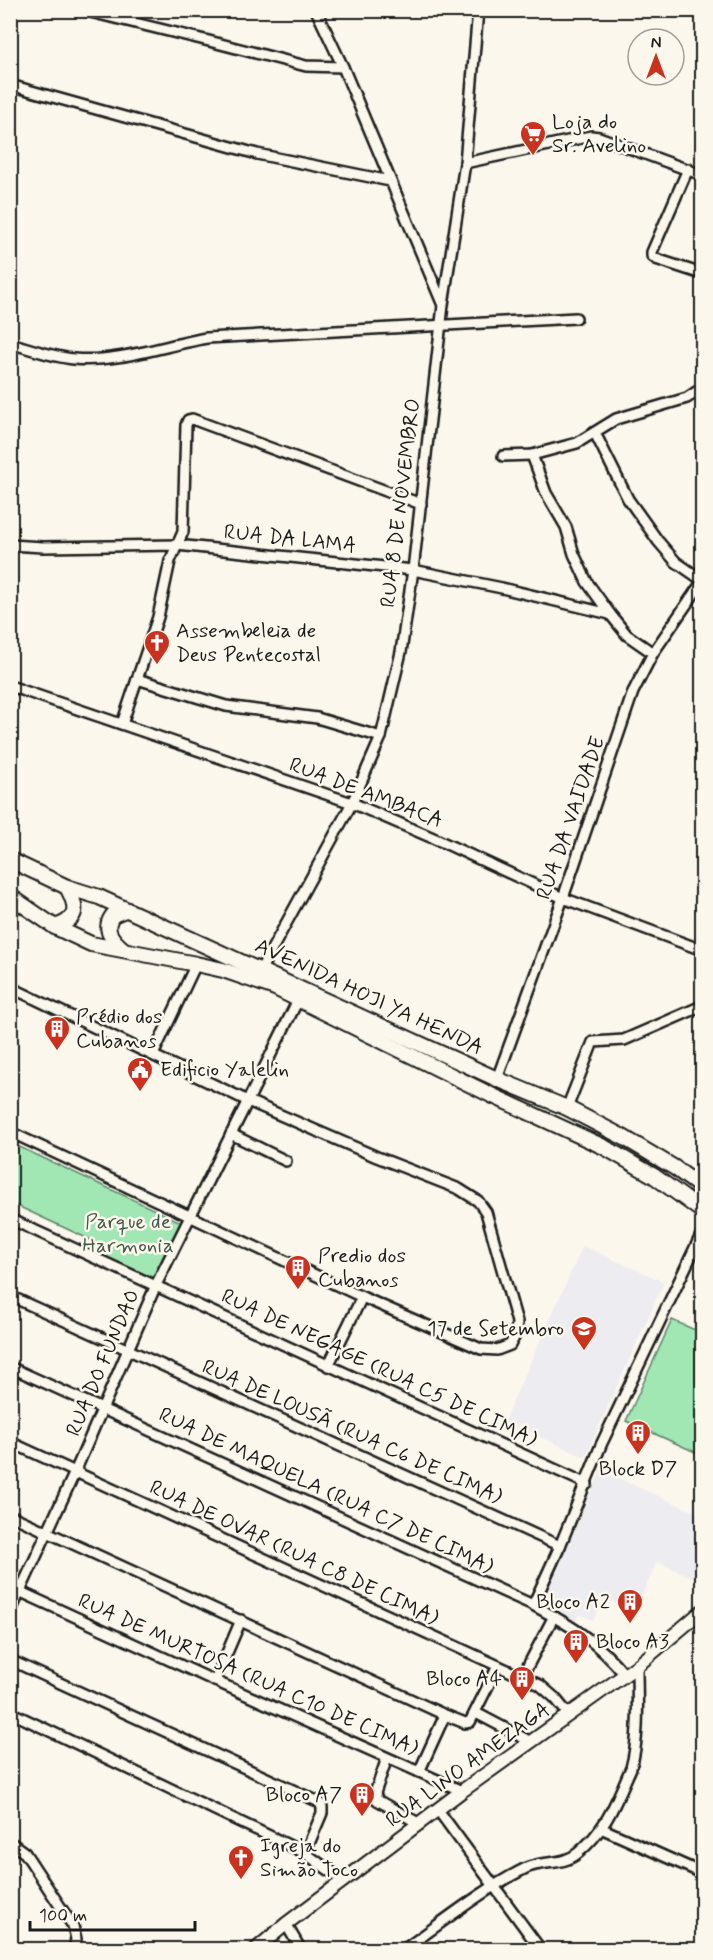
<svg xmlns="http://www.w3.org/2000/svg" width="713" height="1960" font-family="Mynerve,sans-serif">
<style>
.built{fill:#edecf0}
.green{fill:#a0e7b4;stroke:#5e8268;stroke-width:1.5}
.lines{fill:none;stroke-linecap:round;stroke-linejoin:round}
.minor-casing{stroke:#1c1c1c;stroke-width:14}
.tertiary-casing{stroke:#1c1c1c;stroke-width:16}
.secondary-casing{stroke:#1c1c1c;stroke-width:18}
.minor{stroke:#fbf7ec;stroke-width:9}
.tertiary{stroke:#fbf7ec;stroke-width:12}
.secondary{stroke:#fbf7ec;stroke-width:14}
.labels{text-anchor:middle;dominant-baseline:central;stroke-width:5;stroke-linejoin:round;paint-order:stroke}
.poi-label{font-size:21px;fill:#1c1c1c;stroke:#fbf7ec;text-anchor:start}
.street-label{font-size:21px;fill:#1c1c1c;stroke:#fbf7ec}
.park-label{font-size:21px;fill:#44594a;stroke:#fbf7ec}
</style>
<rect width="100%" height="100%" fill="#fbf7ec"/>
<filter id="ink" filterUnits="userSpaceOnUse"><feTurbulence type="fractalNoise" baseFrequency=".0167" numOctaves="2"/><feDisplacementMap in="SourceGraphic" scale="12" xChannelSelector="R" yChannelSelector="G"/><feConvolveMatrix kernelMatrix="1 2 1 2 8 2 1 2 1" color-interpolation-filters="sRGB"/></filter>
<g filter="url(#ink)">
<g class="built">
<polygon points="583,1246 664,1282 585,1457 504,1421"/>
<polygon points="601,1471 702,1515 702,1581 657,1562 635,1610 604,1599 593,1620 579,1614 575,1623 560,1617 564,1613 544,1605 547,1599 543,1597"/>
</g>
<g class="green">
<polygon points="11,1143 181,1222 153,1281 91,1252 95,1242 11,1203"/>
<polygon points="672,1320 702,1333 702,1455 626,1421"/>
</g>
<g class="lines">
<defs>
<g id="minor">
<polyline points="82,10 205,40 306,66 343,67"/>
<polyline points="316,10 343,67 442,303"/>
<polyline points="10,85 257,154 390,181"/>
<polyline points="465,163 591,136 599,137 702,175"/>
<polyline points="688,169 652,252 652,256 656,259 702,274"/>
<path d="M 10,343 C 31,349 53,357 74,359 C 116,363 166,345 207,338 L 576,318"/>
<polyline points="595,433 628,499 658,541 676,562 702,580"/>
<polyline points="532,455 546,493 566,527 574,554 587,582 610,614"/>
<polyline points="503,456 532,455 577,443 616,419 687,398 702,388"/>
<polyline points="10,545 43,547 177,545 413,570 502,588 610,614 627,635 653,653"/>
<polyline points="137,679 226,706 317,718 381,737"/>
<polyline points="10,686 352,803 440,841 563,898 702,950"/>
<polyline points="122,724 158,617 170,561 183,532 186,425 188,420 192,419 421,504"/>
<polyline points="260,971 352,803 381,737 401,652 413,570 443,305 465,163 478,10"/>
<polyline points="10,987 248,1101 377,1157 459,1189 478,1201 486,1212 517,1322 516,1334 510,1345 497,1350 481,1349 362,1297 10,1132"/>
<polyline points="153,1055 196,964"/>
<polyline points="497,1079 563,898 633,692 653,653 702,582"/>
<polyline points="567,1108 593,1042 624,1040 702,1006"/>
<polyline points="231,1134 286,1161"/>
<polyline points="10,1219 587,1484"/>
<polyline points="10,1296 560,1546"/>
<polyline points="328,1366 362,1297"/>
<path d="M 10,1367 L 533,1605 C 572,1626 597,1641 625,1675"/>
<polyline points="10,1442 540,1685 555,1698 569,1715"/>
<polyline points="10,1515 445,1715 465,1723 470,1722 498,1666"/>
<polyline points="10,1587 215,1681 462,1791"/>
<polyline points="533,1605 560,1546 601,1445 702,1233"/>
<polyline points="10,1613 75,1472 156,1285 298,1000"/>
<polyline points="10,1660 319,1802 322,1807 322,1813 305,1853"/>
<polyline points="522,1677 554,1616"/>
<polyline points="215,1681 241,1620"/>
<polyline points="10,1712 305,1853 344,1881"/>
<polyline points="476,1713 531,1742"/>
<polyline points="387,1758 375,1793 377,1800 420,1824"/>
<polyline points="419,1772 445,1715"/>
<polyline points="438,1810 541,1950"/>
<polyline points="603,1829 702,1873"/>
<polyline points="10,1842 25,1853 73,1926 76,1939 74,1950"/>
<polyline points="286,1924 301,1950"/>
<path d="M 403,1950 C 443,1922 482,1890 526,1868 C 543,1860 563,1866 578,1853 C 607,1829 616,1801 631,1768 C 640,1735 637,1700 637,1666"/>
</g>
<polyline id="tertiary" points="255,1950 286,1924 462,1791 637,1666 702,1611"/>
<g id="secondary">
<polyline points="10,860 67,887 99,897 497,1079 567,1108 623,1137 675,1168 702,1188"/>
<polyline points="10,896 55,927 91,944 196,964 223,970 275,988 491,1095 604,1147 654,1176 702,1211"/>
<path d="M 55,927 C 79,919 78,908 67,887"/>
<path d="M 124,950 C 112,940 102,929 113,915 L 125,910"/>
</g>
</defs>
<use href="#minor" class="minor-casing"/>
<use href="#tertiary" class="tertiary-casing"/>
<use href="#secondary" class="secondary-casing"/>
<use href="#minor" class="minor"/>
<use href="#tertiary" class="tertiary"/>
<use href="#secondary" class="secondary"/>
</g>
</g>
<defs>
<symbol id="supermarket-pin" viewBox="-11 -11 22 30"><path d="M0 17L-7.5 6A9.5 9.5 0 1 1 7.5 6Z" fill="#c8321e" stroke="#fbf7ec"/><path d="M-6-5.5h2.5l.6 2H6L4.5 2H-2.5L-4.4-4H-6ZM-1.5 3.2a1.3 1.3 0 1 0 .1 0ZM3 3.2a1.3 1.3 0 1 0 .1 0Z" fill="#fff"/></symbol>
<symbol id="church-pin" viewBox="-11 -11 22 30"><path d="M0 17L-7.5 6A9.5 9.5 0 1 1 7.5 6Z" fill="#c8321e" stroke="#fbf7ec"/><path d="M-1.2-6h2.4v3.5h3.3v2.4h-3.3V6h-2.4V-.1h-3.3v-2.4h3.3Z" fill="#fff"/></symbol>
<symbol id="building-pin" viewBox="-11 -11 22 30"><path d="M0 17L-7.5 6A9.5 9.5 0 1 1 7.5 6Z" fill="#c8321e" stroke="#fbf7ec"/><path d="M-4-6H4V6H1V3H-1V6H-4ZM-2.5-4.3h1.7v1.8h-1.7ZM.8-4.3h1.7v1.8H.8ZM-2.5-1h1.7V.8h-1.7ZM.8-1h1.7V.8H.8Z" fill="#fff"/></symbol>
<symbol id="civic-pin" viewBox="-11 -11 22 30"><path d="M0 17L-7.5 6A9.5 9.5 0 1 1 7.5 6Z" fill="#c8321e" stroke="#fbf7ec"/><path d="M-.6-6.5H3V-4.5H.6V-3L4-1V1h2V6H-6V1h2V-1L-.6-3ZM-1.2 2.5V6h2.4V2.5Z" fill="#fff"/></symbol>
<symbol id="university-pin" viewBox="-11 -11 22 30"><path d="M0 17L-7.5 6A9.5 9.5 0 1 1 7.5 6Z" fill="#c8321e" stroke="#fbf7ec"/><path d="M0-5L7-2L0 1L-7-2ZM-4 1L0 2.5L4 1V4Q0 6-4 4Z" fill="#fff"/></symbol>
</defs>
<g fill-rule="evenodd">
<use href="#supermarket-pin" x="518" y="119" width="30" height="40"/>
<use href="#church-pin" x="142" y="628" width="30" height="40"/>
<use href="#building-pin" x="42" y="1014" width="30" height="40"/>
<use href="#civic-pin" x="125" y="1055" width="30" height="40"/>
<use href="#building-pin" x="283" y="1253" width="30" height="40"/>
<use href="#university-pin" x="569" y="1314" width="30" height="40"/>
<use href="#building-pin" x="623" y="1418" width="30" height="40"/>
<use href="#building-pin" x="615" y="1587" width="30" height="40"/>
<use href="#building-pin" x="561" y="1627" width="30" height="40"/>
<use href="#building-pin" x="507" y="1664" width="30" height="40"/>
<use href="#building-pin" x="347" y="1780" width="30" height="40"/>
<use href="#church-pin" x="226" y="1843" width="30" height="40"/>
</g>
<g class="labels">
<g class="poi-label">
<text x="552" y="122">Loja do<tspan x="552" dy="24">Sr. Avelino</tspan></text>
<text x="176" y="631">Assembeleia de<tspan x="176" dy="24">Deus Pentecostal</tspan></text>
<text x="76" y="1017">Prédio dos<tspan x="76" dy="24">Cubanos</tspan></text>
<text x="160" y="1070">Edificio Yalelin</text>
<text x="318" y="1256">Predio dos<tspan x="318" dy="24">Cubanos</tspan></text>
<text x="564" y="1329" text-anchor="end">17 de Setembro</text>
<text x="638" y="1469" text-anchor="middle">Block D7</text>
<text x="610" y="1602" text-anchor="end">Bloco A2</text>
<text x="596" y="1642">Bloco A3</text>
<text x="502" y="1679" text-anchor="end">Bloco A4</text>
<text x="342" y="1795" text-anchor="end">Bloco A7</text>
<text x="260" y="1846">Igreja do<tspan x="260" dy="24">Simão Toco</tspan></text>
</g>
<g class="street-label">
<text transform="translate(401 503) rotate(-83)">RUA 8 DE NOVEMBRO</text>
<text transform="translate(290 539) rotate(6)">RUA DA LAMA</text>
<text transform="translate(366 793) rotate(21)">RUA DE AMBACA</text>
<text transform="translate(571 818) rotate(-71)">RUA DA VAIDADE</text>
<text transform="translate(369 997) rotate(25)">AVENIDA HOJI YA HENDA</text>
<text transform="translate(103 1363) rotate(-67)">RUA DO FUNDAO</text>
<text transform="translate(379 1368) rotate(25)">RUA DE NEGAGE (RUA C5 DE CIMA)</text>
<text transform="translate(352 1432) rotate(24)">RUA DE LOUSÃ (RUA C6 DE CIMA)</text>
<text transform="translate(326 1491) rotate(25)">RUA DE MAQUELA (RUA C7 DE CIMA)</text>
<text transform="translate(294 1553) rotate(25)">RUA DE OVAR (RUA C8 DE CIMA)</text>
<text transform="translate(248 1675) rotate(24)">RUA DE MURTOSA (RUA C10 DE CIMA)</text>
<text transform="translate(468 1765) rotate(-36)">RUA LINO AMEZAGA</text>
</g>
<g class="park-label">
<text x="128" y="1222">Parque de<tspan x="128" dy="24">Harmonia</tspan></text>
</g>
</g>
<rect width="713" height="1960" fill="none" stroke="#fbf7ec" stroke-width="36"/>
<rect x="18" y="18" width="677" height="1924" fill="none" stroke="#1c1c1c" stroke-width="2" filter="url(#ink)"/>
<g transform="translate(656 57)"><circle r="28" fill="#fbf7ec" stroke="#a29f99" stroke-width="1.5"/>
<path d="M0-4.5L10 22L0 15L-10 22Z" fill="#c8321e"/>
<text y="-9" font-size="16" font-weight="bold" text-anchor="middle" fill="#1c1c1c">N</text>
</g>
<path d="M30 1921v9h165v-9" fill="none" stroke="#1c1c1c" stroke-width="3"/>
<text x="39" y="1921" font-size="18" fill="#1c1c1c" stroke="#fbf7ec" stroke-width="4.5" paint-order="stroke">100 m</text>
</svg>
